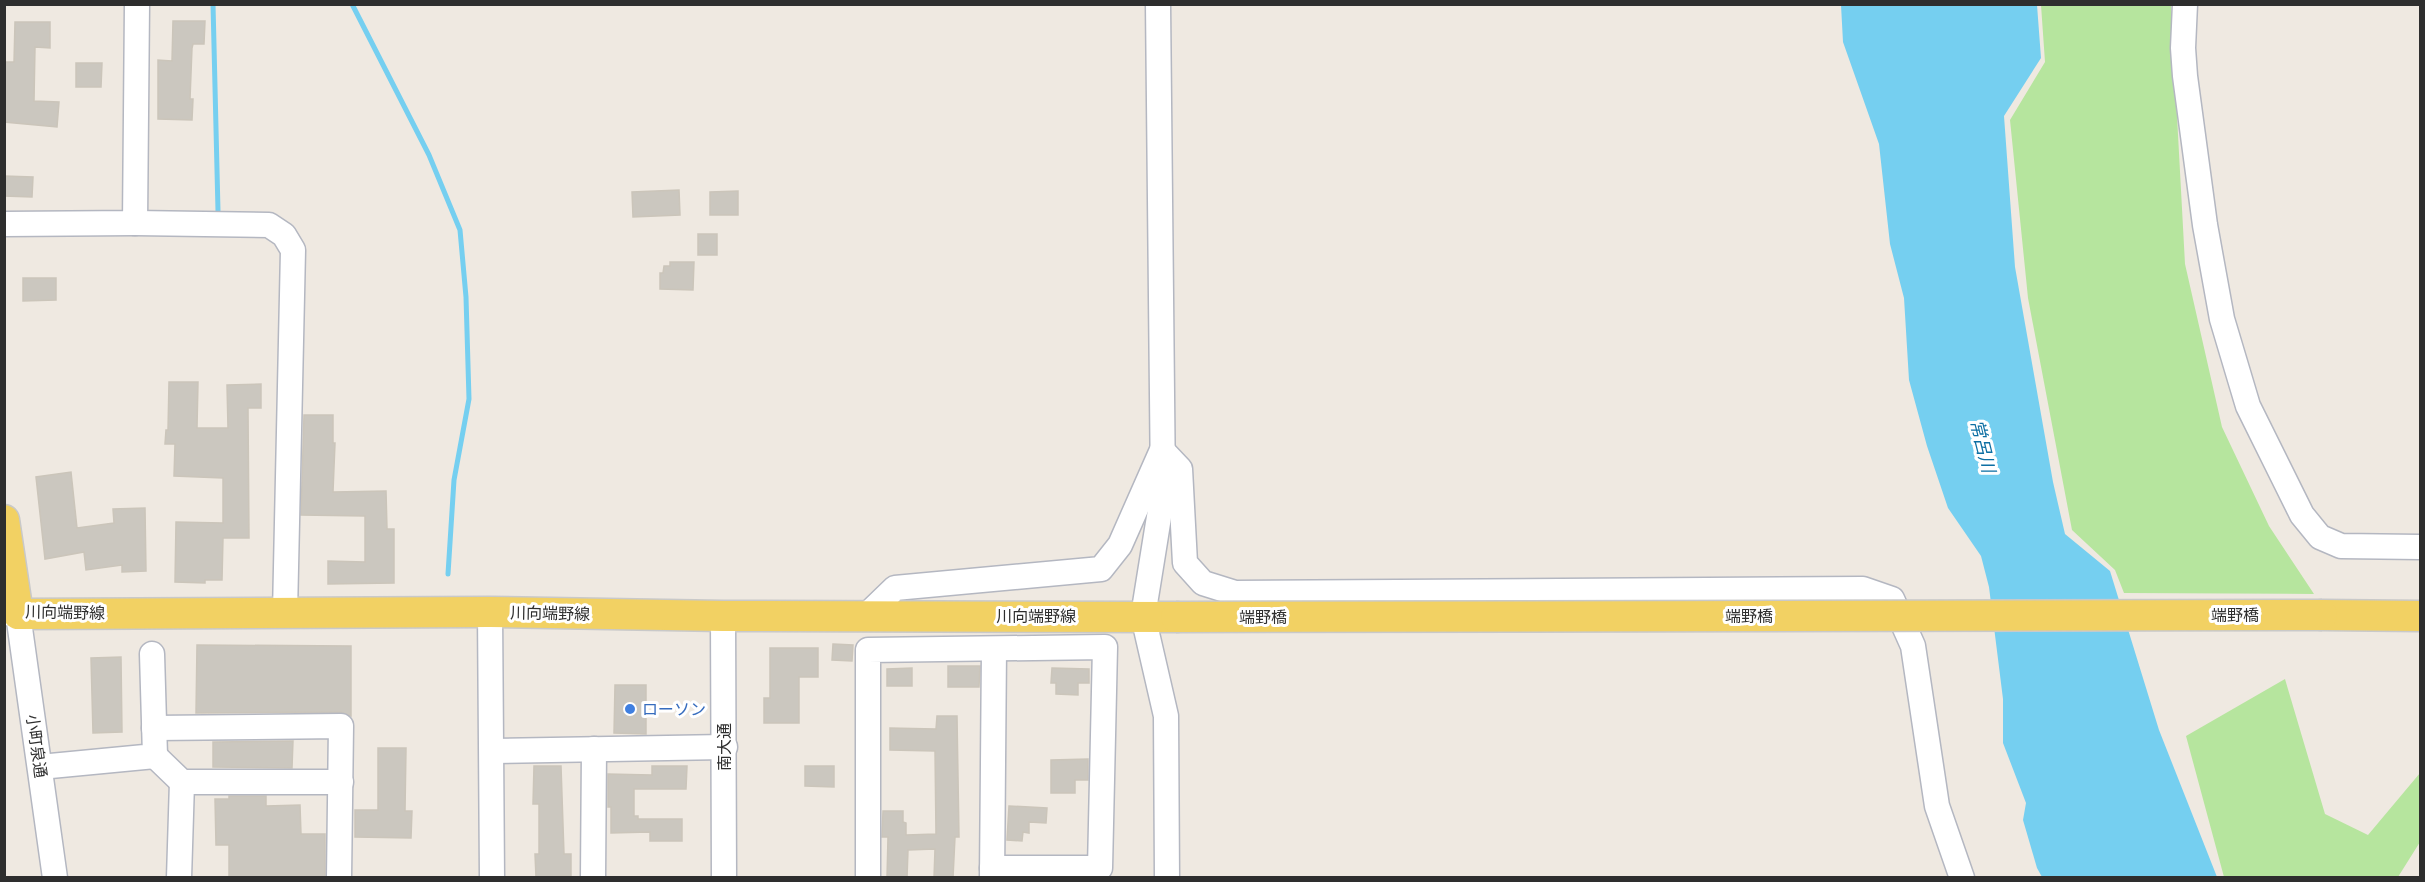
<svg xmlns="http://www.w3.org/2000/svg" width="2425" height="882" font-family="Quicksand,'Noto Sans JP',sans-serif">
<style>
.green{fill:#b6e59e}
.water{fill:#75cff0}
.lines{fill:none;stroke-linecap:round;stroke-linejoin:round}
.stream{stroke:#75cff0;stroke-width:5}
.building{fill:#cbc7bf;stroke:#cbc5ba;stroke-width:1.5}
.minor-casing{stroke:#b4b7c1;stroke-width:27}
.major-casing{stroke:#c9c9c9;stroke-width:33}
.minor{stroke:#fff;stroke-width:24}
.major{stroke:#f2d163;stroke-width:30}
.major-bridge-casing{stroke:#c9c9c9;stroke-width:33;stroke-linecap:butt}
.major-bridge{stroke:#f2d163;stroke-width:30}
.shop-dot{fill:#3f7fe0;stroke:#fff;stroke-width:2}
.labels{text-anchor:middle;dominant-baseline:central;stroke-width:6;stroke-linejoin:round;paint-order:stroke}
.street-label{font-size:16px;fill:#2e2e2e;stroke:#fff}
.shop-label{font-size:16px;fill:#366cbe;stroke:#fff;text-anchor:start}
.water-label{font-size:18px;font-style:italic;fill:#0d6fa3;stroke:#fff}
</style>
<rect width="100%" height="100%" fill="#efe9e1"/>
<g class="green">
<polygon points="2041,5 2171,5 2185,264 2222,427 2269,526 2314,594 2124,593 2115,570 2072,530 2028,298 2010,120 2045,62"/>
<polygon points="2285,679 2325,814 2368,835 2420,773 2420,842 2398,877 2224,877 2186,736"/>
</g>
<polygon class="water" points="1841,5 2037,5 2041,58 2004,116 2015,267 2053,482 2065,534 2110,571 2159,730 2217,877 2042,877 2037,868 2023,820 2026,803 2003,743 2003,699 1989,587 1981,556 1948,508 1927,446 1909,380 1904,298 1890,244 1879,144 1843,42"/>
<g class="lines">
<g class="stream">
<polyline points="213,4 218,211"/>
<polyline points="352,4 429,155 460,230 466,297 469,399 454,480 448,574"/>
</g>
</g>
<g class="building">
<polygon points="173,21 205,21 204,44 193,44 192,48 190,99 193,99 192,120 158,119 158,60 172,61"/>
<polygon points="15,22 50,22 50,48 35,47 34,101 59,102 57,127 4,122 4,62 14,62"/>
<polygon points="76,63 102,63 101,87 76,87"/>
<polygon points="4,176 33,177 32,197 4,196"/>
<polygon points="679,190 680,215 633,217 632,192"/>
<polygon points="738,191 738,215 710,215 710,192"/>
<rect x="698" y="234" width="19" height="21"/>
<polygon points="670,262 694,262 693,290 660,289 660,273 663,273 664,266 670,266"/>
<polygon points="23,278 56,278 56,300 23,301"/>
<polygon points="169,382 198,382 197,428 228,428 227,385 261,384 261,408 248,408 249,538 223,538 222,580 205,580 205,583 175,582 176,522 223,523 223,478 174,476 175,444 165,444 166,430 168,430"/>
<polygon points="304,415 333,415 333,443 335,443 333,492 386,491 387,529 394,529 394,583 328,584 328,561 365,562 365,516 301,515"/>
<polygon points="71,472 77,528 114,523 113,509 145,508 146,571 122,572 122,565 86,570 84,552 45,559 36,477"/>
<polygon points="833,644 853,645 852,661 832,660"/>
<polygon points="197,645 351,646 351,716 341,712 196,713"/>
<polygon points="770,648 818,648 818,677 799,677 799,723 764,723 764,698 770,698"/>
<polygon points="121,657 122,732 93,733 91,658"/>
<polygon points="948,666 980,666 979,687 948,687"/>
<polygon points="912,668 912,686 887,686 887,669"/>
<polygon points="1052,668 1089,669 1089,683 1078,683 1078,695 1056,694 1056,683 1051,683"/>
<polygon points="615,685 646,685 646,734 614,733"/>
<polygon points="937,716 957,716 959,837 955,837 953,878 934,878 935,849 908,850 907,878 887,878 888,837 882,837 883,811 903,811 903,822 906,823 906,835 936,834 935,751 890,750 890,728 936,729"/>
<polygon points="293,741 292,768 213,767 213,742"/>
<polygon points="378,748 406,748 405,811 412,811 411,838 355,837 355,810 378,810"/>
<polygon points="1088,759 1088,780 1075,780 1075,793 1051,793 1051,760"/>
<polygon points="534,766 561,766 564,854 571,854 571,876 536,877 535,854 539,854 539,804 533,804"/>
<polygon points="652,766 687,766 686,789 634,789 634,816 638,816 638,819 682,819 682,841 650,841 650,832 611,833 611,807 608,807 608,774 652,775"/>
<polygon points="805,766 834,766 834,787 805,786"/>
<polygon points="229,796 266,796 266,806 300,805 301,834 325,834 325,878 229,878 229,845 216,845 215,799 229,799"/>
<polygon points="1009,806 1047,808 1046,823 1029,822 1029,833 1023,832 1022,841 1007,840"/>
</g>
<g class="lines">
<defs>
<g id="minor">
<polyline points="1158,4 1163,492 1143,616 1166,716 1167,878"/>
<polyline points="2185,4 2183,48 2185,76 2205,225 2222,319 2248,406 2302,515 2320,537 2341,546 2420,547"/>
<polyline points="135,223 269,225 284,235 293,250 285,613"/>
<polyline points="4,224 135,223 137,4"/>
<polyline points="490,612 492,878"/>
<polyline points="4,613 18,614 55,878"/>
<polyline points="723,616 724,878"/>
<polyline points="866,616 895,588 1101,569 1120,545 1162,450 1180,469 1185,563 1203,583 1235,593 1863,589 1892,599 1913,646 1937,806 1962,878"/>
<polyline points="154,728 341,726 339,878"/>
<polyline points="492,751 725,747"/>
<polyline points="155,756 182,782 341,782"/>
<polyline points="40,767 155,756 152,654"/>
<polyline points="179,878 182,782"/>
<polyline points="593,878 594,749"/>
<polyline points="868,878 868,650 1105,647 1100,868 992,868"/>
<polyline points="992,878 994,649"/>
</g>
<g id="major">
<polyline points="4,520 18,614 490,612 723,616 1176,617"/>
<polyline points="2322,615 2420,616"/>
</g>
</defs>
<use href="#minor" class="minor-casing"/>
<use href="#major" class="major-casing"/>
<use href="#minor" class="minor"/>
<use href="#major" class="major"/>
<defs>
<polyline id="major-bridge" points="1176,617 2322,615"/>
</defs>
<use href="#major-bridge" class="major-bridge-casing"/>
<use href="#major-bridge" class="major-bridge"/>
</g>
<circle class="shop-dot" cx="630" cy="709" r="6"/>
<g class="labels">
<g class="street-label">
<text transform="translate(65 612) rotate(1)">川向端野線</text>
<text transform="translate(550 613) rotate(1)">川向端野線</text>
<text x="2235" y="615">端野橋</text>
<text x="1036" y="616">川向端野線</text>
<text x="1749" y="616">端野橋</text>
<text x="1263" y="617">端野橋</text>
<text transform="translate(37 746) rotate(82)">小町泉通</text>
<text transform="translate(724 747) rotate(-90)">南大通</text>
</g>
<g class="shop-label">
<text x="642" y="709">ローソン</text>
</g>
<g class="water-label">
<text transform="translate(1983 446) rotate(76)">常呂川</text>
</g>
</g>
<rect width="2425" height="882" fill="none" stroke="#2e2e2e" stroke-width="12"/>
</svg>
